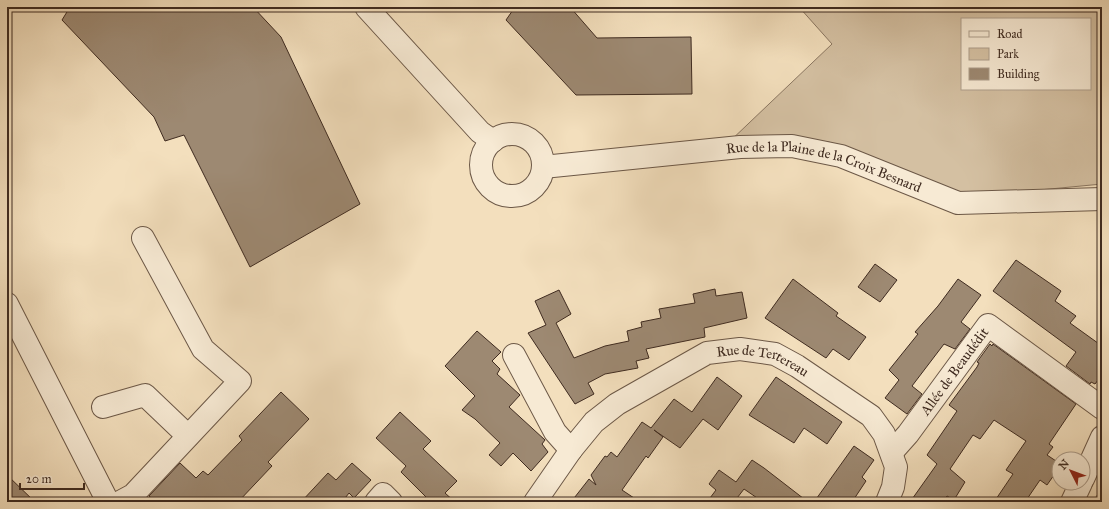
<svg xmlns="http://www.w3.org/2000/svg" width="1109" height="509" font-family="'IM FELL Great Primer',serif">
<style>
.green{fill:#d4c0a2;stroke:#8a7661;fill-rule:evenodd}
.building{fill:#9d8972;stroke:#3f2b20}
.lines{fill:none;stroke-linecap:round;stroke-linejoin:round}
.minor-casing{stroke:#6c5847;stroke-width:24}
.minor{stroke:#f7ead4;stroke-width:22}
.labels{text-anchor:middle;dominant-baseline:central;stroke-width:4;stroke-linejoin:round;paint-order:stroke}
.street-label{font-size:14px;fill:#3f2b20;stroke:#f7ead4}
</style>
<rect width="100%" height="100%" fill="#f3dfbd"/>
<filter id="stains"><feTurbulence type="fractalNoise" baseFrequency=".005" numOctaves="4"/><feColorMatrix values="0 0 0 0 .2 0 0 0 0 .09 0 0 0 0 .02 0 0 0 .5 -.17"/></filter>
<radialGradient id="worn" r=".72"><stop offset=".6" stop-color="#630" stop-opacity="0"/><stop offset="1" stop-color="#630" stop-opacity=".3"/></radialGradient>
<g class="green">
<path d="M 799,7 L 1102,7 L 1102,184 L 956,198 L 829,142 L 727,144 L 832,44 ZM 962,19 L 1090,19 L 1090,89 L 962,89 Z"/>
<polygon points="1102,487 1102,502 1093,502"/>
</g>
<g class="building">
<polygon points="70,7 253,7 281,37 360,204 250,267 184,135 165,141 154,117 62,20"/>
<polygon points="515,7 570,7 597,38 691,37 692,94 576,95 506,20"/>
<polygon points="1016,260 1061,291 1055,301 1076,316 1070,323 1102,346 1102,375 1095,384 1091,382 1090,384 1066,366 1076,352 993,291"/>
<polygon points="875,264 897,280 880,302 858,287"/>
<polygon points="793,279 838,313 836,316 866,337 849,360 833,349 826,358 765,318"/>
<polygon points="958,279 981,295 961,322 970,329 955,349 944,344 912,386 922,394 907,414 885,398 899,380 889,370 918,334 915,332 938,306"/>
<polygon points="715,289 716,296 742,292 747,318 704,328 705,337 646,349 649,358 636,361 638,368 605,374 588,383 594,394 575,404 528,333 546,325 535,301 559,290 571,314 556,323 574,358 605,346 629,341 627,331 642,327 641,322 661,318 659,309 695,303 693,294"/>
<polygon points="477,331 501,352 492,361 500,369 497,374 520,395 509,407 545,440 542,444 548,452 531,471 513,453 501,466 489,455 500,443 475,419 462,410 475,396 445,366"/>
<polygon points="990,344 992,346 993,344 1076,404 1049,444 1053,447 1047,455 1059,463 1059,468 1047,485 1040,480 1025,502 994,502 1013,474 1006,470 1026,441 994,420 980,439 973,435 950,469 965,482 954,500 947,496 943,502 910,502 937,464 927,455 957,411 949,405 977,367 979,363 977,362"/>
<polygon points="717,377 742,396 718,430 703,419 680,448 654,430 663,437 648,458 646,456 622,490 640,502 571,502 589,479 596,485 591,475 605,456 607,457 611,452 617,457 642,422 651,428 674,399 692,412"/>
<polygon points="776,377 842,422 827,444 804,428 794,443 749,415"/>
<polygon points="281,392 309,419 268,462 272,466 238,502 156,502 149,496 180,463 196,478 203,471 208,475 242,440 239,436"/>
<polygon points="400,412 431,441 423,449 457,481 445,493 455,502 431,502 401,472 406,466 376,438"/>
<polygon points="854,446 874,460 862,477 866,481 852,502 814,502"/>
<polygon points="752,460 764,468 808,502 763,502 744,489 734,502 707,502 716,490 709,484 719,470 736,482"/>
<polygon points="352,463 371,480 354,498 349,493 342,502 301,502 328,473 336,480"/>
<polygon points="7,475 35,502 7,502"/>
</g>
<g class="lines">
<defs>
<g id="minor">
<polyline points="366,7 480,132 493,141"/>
<circle cx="512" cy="165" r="31"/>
<path id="s1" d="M 543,167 L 740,147 L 792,146 L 841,156 L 958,203 L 1102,199"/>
<polyline points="7,304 108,502"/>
<polyline points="514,355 555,432 571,450"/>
<polyline points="103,407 145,395 188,436"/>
<path id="s2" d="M 892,452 L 908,434 L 988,325 L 1102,408"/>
<polyline points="1083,479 1102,437"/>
<polyline points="120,502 133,495 240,381 203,349 143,238"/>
<polyline points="376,502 383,494 391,502"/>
<path id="s3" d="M 535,502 L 571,450 L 594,422 L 617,404 L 707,353 L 740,349 L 775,354 L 797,366 L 871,416 L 884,434 L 896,467 L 893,487 L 887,502"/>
<polyline points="1072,502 1081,483"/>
</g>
</defs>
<use href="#minor" class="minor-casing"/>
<use href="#minor" class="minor"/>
</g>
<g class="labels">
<g class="street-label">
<text stroke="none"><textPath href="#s1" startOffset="285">Rue de la Plaine de la Croix Besnard</textPath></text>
<text stroke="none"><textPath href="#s3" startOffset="290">Rue de Tertereau</textPath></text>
<text stroke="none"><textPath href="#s2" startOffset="102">Allée de Beaudédit</textPath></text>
</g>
</g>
<rect width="1109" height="509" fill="none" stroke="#f3dfbd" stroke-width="24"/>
<rect x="8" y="8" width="1093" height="493" fill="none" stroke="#3f2b20" stroke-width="2"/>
<rect x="12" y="12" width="1085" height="485" fill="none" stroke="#3f2b20"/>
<rect x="961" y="18" width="130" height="72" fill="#f7ead4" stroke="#ad9e8c"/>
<rect x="969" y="31" width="20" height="6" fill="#f7ead4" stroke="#ad9e8c"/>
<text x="997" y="38" font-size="12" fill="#3f2b20">Road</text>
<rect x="969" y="48" width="20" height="12" fill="#d4c0a2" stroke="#ad9e8c"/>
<text x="997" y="58" font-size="12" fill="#3f2b20">Park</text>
<rect x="969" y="68" width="20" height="12" fill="#9d8972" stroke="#ad9e8c"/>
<text x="997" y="78" font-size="12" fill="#3f2b20">Building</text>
<g transform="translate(1071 471) rotate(312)"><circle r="19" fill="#f7ead4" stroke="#ad9e8c"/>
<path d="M0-3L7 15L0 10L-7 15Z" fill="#8f2418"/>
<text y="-6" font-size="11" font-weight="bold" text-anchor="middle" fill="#3f2b20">N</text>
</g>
<path d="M20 483v6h64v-6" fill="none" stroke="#3f2b20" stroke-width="2"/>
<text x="26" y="483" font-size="12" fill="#3f2b20" stroke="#f7ead4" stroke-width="3" paint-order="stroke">20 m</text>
<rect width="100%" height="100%" filter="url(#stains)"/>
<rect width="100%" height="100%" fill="url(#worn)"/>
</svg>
